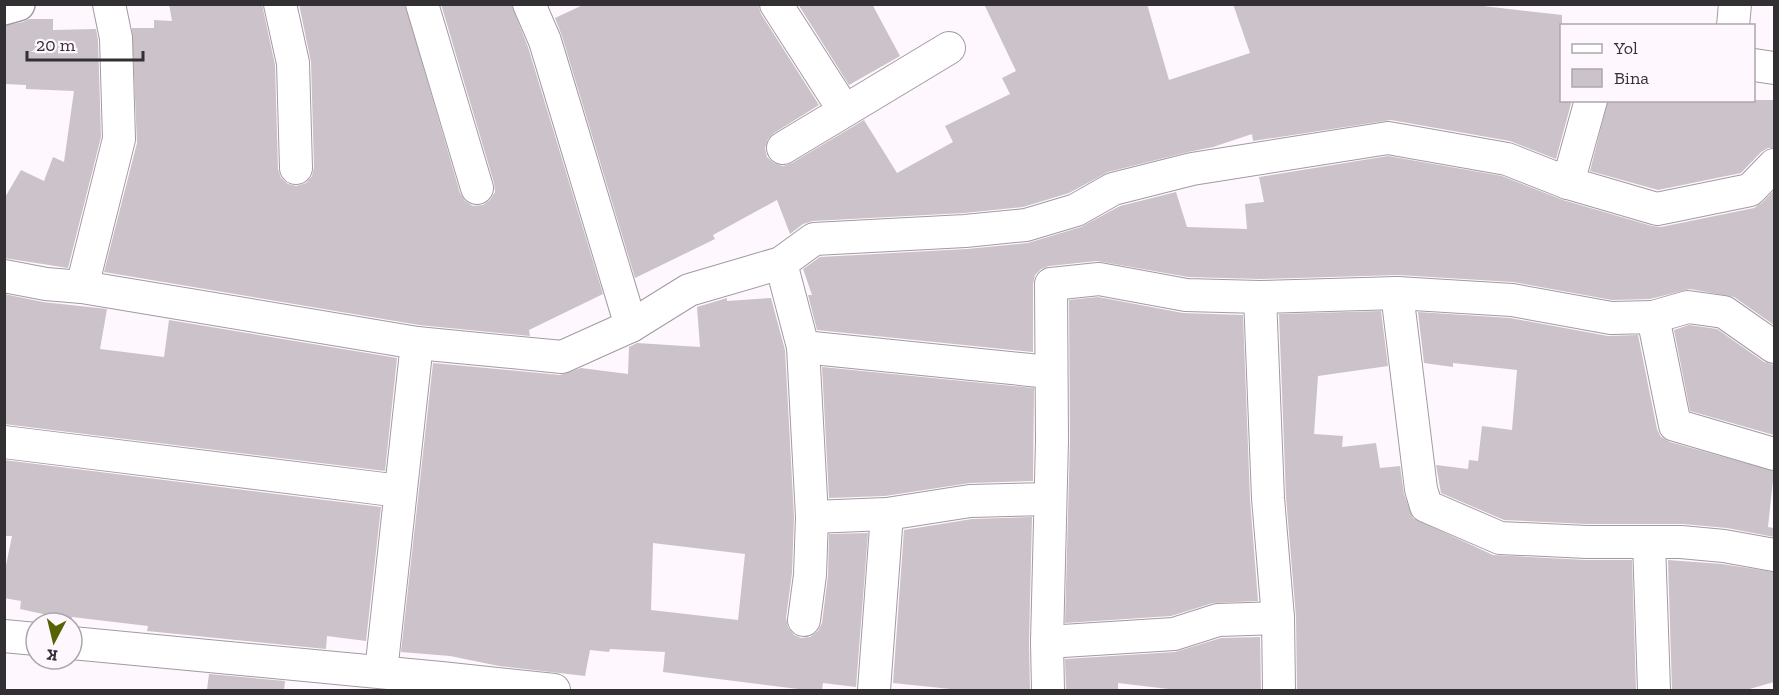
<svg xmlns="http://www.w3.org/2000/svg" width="1779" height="695" font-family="'Zilla Slab',serif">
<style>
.building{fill:#cbc2ca;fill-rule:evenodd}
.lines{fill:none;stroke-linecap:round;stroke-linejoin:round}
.street-casing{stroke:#a29aa1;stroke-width:34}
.secondary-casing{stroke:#a29aa1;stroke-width:36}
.street{stroke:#fff;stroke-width:32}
.secondary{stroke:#fff;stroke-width:33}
</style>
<rect width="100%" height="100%" fill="#fef7fd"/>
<g class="building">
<polygon points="169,4 262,4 275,65 278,169 281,178 288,184 296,186 306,183 312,176 314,167 311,62 299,4 405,4 460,193 465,201 473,206 483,205 490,200 495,192 494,183 441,4 511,4 528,47 603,294 529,330 530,336 419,325 104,272 137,143 132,28 154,28 154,20 172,21"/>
<polygon points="585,4 758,4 761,14 819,105 774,133 768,139 765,148 767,157 774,163 783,166 792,163 864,120 897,173 953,142 945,126 1010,94 1002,78 1016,71 984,4 1147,4 1169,80 1250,53 1233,4 1483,4 1483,6 1562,15 1562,100 1572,100 1556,159 1510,141 1391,120 1253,141 1252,134 1213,147 1188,152 1108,172 1069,193 1023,207 964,213 813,221 803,224 790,234 777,200 713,235 715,239 635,278 562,36 555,18"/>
<polygon points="798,4 872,4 900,56 849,85"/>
<polygon points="29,19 53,19 53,30 96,29 98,40 101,137 68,268 4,258 4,199 21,170 44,181 53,157 64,162 74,91 26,89 26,85 4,84 4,26 23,22"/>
<polygon points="1608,100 1774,100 1774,148 1768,148 1761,152 1741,173 1658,190 1590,171"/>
<polygon points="1388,156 1502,176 1563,200 1652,226 1661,227 1754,208 1763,202 1774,190 1774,325 1734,297 1690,289 1650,299 1612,300 1513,282 1398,275 1260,279 1188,277 1097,261 1049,266 1041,269 1035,275 1033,284 1033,352 817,330 808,295 812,295 803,269 820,257 967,249 1028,243 1081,227 1120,206 1176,192 1187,227 1247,229 1245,204 1264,202 1259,177"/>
<polygon points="4,294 43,302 107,309 100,349 164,357 169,320 397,358 385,471 4,424"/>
<polygon points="1098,297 1183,313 1243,315 1250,499 1258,601 1213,603 1171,616 1065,623 1070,441 1069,300"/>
<path d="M 727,298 L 727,301 L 771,298 L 785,350 L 794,517 L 792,573 L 786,618 L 788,627 L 794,635 L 801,638 L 810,637 L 818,631 L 822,623 L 828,576 L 829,534 L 868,533 L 856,687 L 823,683 L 822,690 L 806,690 L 663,672 L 665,652 L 610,649 L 609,652 L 590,650 L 585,676 L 499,666 L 450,656 L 401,652 L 433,363 L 560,375 L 581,368 L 628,374 L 629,347 L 637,343 L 700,347 L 697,307 ZM 653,543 L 745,554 L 738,620 L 651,610 Z"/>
<polygon points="1381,311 1388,366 1318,376 1314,434 1343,436 1342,447 1376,443 1380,468 1400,466 1404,494 1413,518 1493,555 1586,560 1632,560 1636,690 1297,690 1296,617 1286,497 1279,314"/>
<polygon points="1418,312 1510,318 1608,336 1638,335 1657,429 1661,437 1670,442 1774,471 1768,527 1774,528 1774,537 1727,528 1683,524 1587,524 1504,520 1441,493 1436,465 1468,469 1469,460 1478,461 1482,426 1512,430 1517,370 1453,363 1453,367 1424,363"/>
<polygon points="1689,325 1717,329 1764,362 1774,365 1774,435 1690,411 1674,330"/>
<polygon points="822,367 1034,388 1033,481 970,483 885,496 829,498"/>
<polygon points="4,460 381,507 366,641 327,636 326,649 147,631 148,626 72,617 71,620 20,609 21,601 4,598 4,575 12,536 4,536"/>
<polygon points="1032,517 1029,642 1030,690 960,690 893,683 904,530 972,519"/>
<polygon points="1668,560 1722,564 1774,572 1774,682 1746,690 1672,690"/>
<polygon points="1260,637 1261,690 1177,690 1118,683 1118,690 1066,690 1065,659 1175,652 1221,638"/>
<polygon points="209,674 285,681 284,690 207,690"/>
</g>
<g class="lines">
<defs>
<g id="street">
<polyline points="280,4 293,63 296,168"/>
<polyline points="422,4 477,188"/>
<polyline points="529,4 545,41 631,326"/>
<polyline points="776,4 844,110"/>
<polyline points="1733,26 1735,4"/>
<polyline points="1754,65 1774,68"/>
<polyline points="783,148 949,48"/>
<polyline points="1568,183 1591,100"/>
<polyline points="781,263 803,347 812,517 810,575 804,620"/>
<polyline points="4,276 46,284 82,287 417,343 562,357 631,326 689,290 781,263 814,239 965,231 1026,225 1076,210 1113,189 1192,169 1388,138 1507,159 1568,183 1657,209 1750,190 1774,165"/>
<polyline points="82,287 119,139 116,38 109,4"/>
<polyline points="1397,293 1421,489 1426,506 1500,538 1587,542 1681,542 1724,546 1774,555"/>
<polyline points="1260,297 1268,498 1278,618 1279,690"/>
<polyline points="1653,317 1688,307 1724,312 1774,347"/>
<polyline points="803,347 1050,372"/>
<polyline points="4,442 400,491"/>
<polyline points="812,517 887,514 970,501 1050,499"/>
<polyline points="1649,543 1654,690"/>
<polyline points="4,636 36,639"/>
<polyline points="1047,642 1174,634 1218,620 1278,618"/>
<polyline points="72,643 441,678 554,690"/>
<polyline points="381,672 417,343"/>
<polyline points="874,690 887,514"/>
<polyline points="1048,690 1047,642 1052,441 1051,284 1099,279 1186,295 1260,297 1397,293 1512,300 1611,318 1653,317 1675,425 1774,454"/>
</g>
<polyline id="secondary" points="4,8 18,4"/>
</defs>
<use href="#street" class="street-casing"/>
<use href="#secondary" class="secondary-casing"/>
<use href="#street" class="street"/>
<use href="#secondary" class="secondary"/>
</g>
<rect width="1779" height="695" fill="none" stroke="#333033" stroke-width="12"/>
<rect x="1560" y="24" width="195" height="78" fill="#fef7fd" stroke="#ada7ac" stroke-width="1.5"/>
<rect x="1572" y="44" width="30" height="9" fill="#ffffff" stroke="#ada7ac" stroke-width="1.5"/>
<text x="1614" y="54" font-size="18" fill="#333033">Yol</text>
<rect x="1572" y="69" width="30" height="18" fill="#cbc2ca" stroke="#ada7ac" stroke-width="1.5"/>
<text x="1614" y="84" font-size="18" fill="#333033">Bina</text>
<g transform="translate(54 641) rotate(187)"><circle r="28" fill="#fef7fd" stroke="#ada7ac" stroke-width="1.5"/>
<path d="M0-4.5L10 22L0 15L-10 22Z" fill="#576202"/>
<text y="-9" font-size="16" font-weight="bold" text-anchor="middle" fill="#333033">K</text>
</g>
<path d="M27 51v9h116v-9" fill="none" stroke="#333033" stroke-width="3"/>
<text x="36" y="51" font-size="18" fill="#333033" stroke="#fef7fd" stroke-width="4.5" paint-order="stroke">20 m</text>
</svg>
